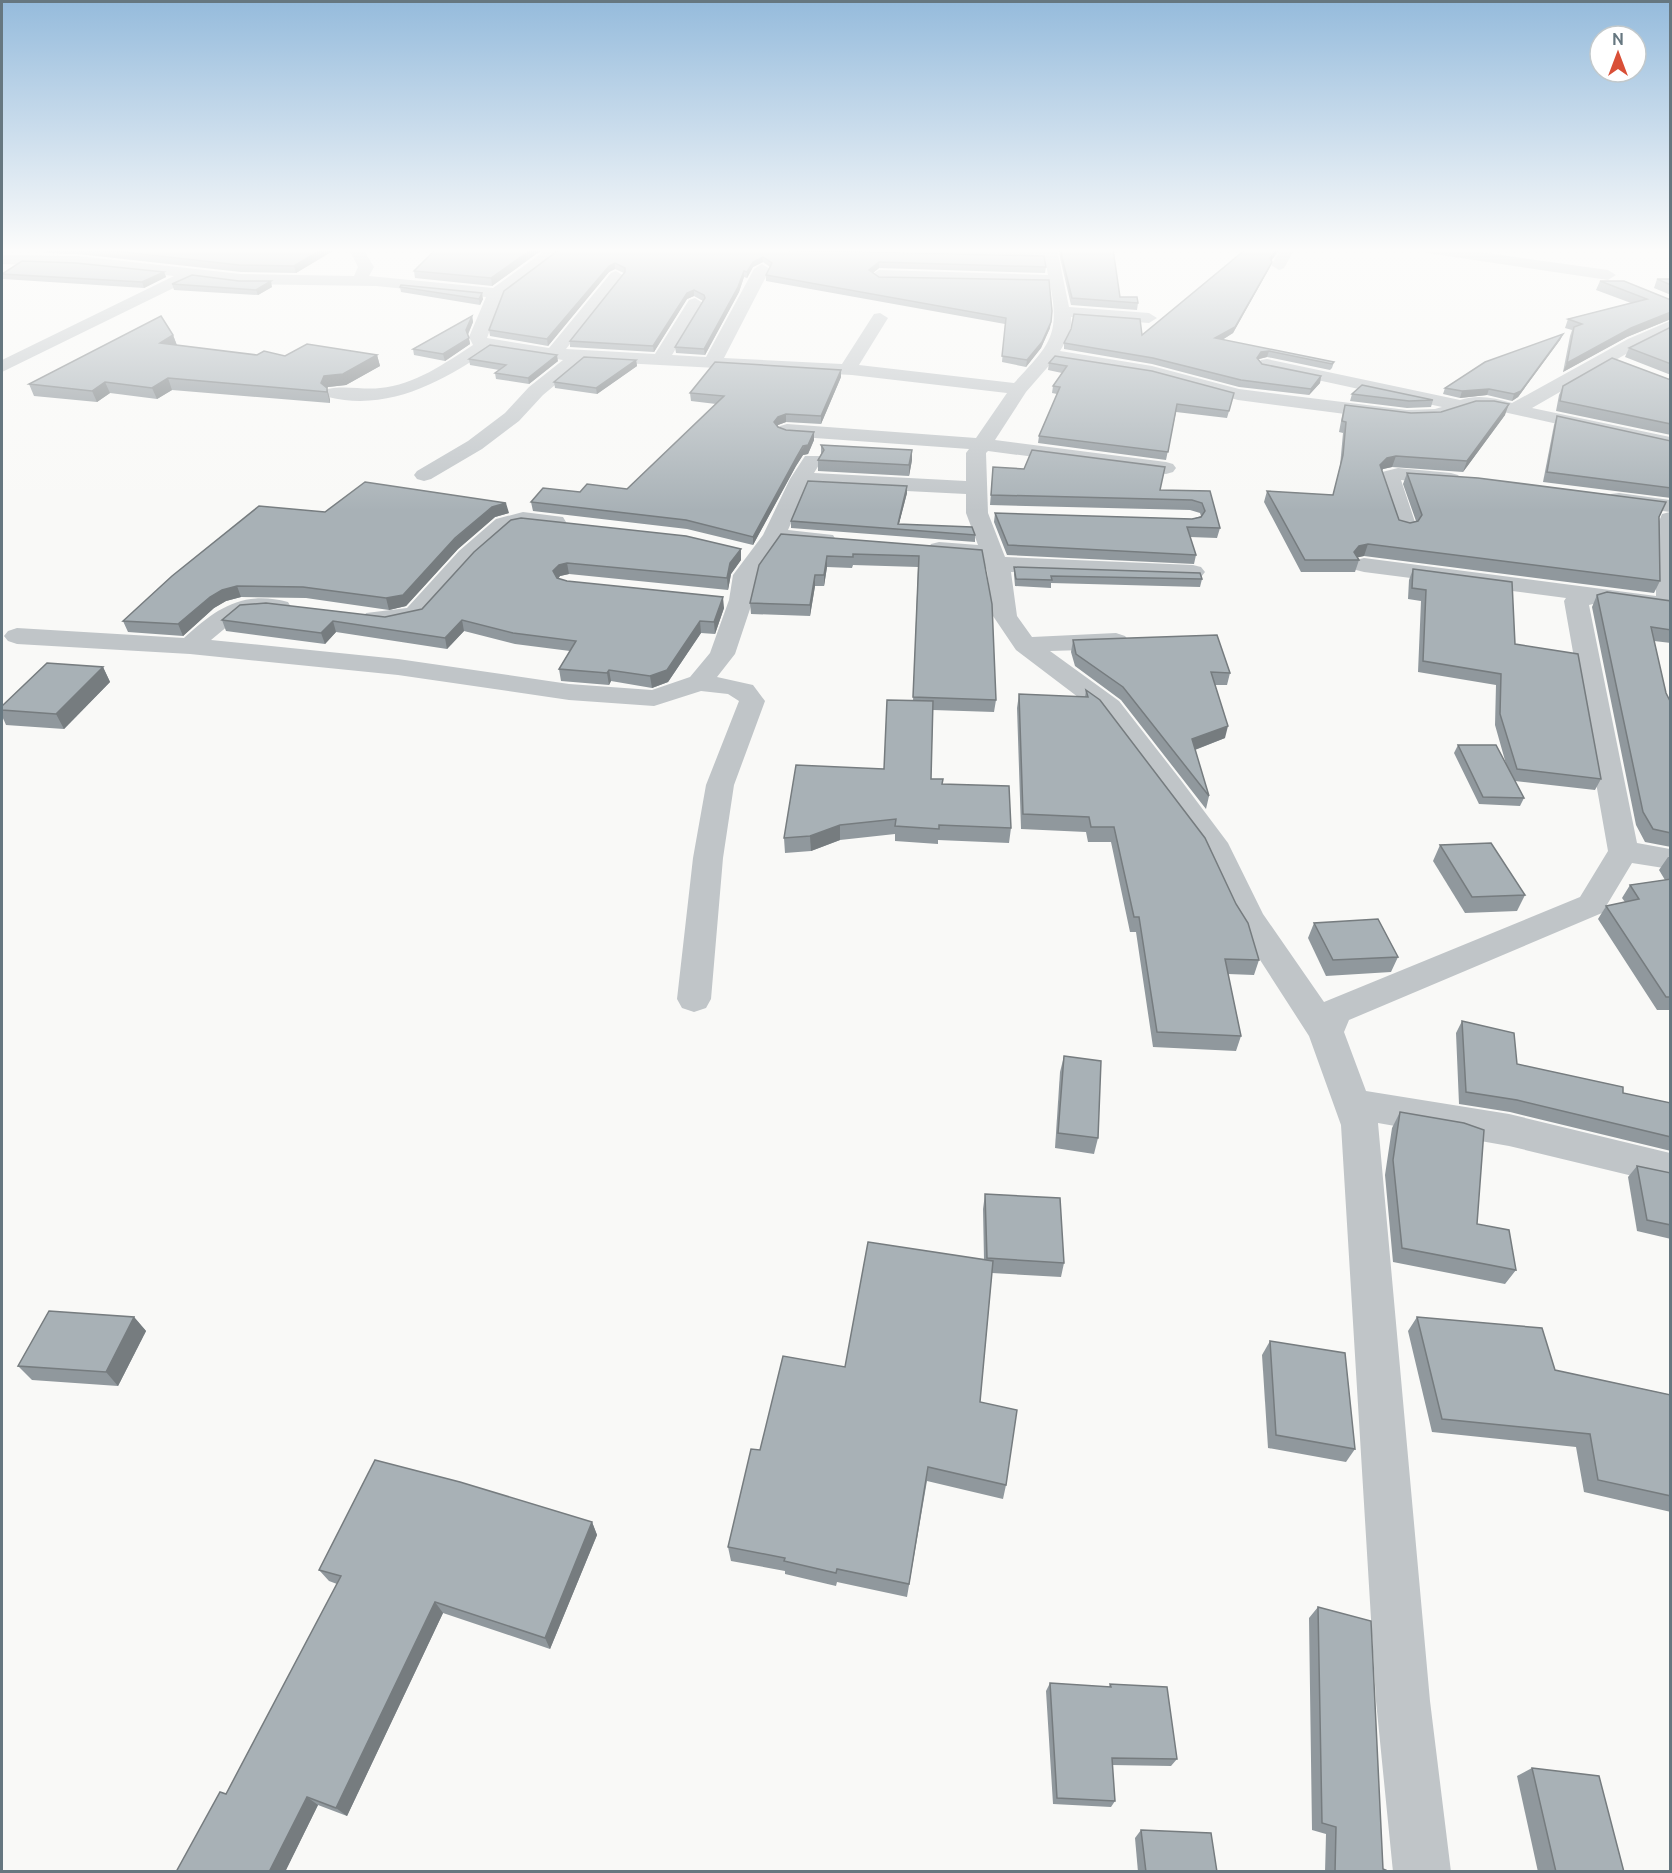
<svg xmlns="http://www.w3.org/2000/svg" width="1672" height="1873" font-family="Ubuntu,sans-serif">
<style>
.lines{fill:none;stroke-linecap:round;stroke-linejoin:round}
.minor{fill:#c0c5c8;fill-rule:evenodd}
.wall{fill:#90989d}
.shaded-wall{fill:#767c7f}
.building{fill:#a8b1b6;stroke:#767c7f;stroke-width:1.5}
</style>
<rect width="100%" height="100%" fill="#f9f9f7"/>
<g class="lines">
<g class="minor">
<path d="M 349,249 L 363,249 L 374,267 L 369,276 L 493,288 L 547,249 L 564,249 L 503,295 L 487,338 L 549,348 L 611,273 L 616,271 L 624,276 L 566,349 L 655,354 L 689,300 L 695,298 L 703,303 L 672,355 L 706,357 L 754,269 L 762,264 L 770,269 L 724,358 L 842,364 L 874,314 L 880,313 L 888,318 L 859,365 L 1014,383 C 1048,346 1061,337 1050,284 L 879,280 L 871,275 L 879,270 L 1048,275 L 1045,259 L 919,257 L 912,253 L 917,249 L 1057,249 L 1069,307 L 1149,313 L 1157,318 L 1149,323 L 1071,317 C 1072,330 1067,340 1060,351 L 1152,366 L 1239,389 L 1407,410 L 1435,409 L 1442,407 L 1267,369 L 1261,368 L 1258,364 L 1261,360 L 1267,359 L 1460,400 C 1478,394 1495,398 1512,403 L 1628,339 L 1670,321 L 1670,332 L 1640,346 L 1532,408 L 1670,437 L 1670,449 L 1490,409 L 1472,409 L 1437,421 L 1407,422 L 1238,400 L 1151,376 L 1053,361 L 1026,392 L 995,440 L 1166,462 L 1173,464 L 1176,468 L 1173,472 L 1166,474 L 988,451 L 986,453 L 988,513 L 1005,557 L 1193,565 L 1201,567 L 1205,572 L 1201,577 L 1193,579 L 1011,572 L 1017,616 L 1032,637 L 1116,633 L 1125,636 L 1129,641 L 1125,646 L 1116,649 L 1050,651 L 1119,701 L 1180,779 L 1228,843 L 1263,914 L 1324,1002 L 1580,897 L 1608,851 L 1564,601 L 1566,598 L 1364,572 L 1356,570 L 1352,565 L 1356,560 L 1364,558 L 1656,596 L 1656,529 L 1662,514 L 1670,512 L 1619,505 L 1611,504 L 1608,499 L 1611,494 L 1619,493 L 1670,500 L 1670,612 L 1601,602 L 1589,605 L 1637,843 L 1670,849 L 1670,869 L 1632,863 L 1602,913 L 1349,1020 L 1344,1032 L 1366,1091 L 1509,1114 L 1670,1153 L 1670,1185 L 1509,1146 L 1378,1123 L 1430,1701 L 1451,1872 L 1393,1872 L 1376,1701 L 1341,1125 L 1309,1036 L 1233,918 L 1203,852 L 1099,713 L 1016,650 L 993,616 L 987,571 L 983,559 L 931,554 L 928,549 L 931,544 L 939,542 L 978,545 L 966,513 L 966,494 L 807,486 L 788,530 L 833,535 L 836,540 L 833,545 L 825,547 L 780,543 L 757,575 L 753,600 L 735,654 L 717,677 L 753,685 L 765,701 L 734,785 L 723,858 L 711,999 L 706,1008 L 694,1012 L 682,1008 L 677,999 L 693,858 L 706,785 L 739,701 L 728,694 L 701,691 L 654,706 L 569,700 L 398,675 L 190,654 L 17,644 L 8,641 L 4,636 L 8,631 L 17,628 L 184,638 C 216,609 242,590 288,602 L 291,607 L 288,612 L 247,614 L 229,625 L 211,640 L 398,659 L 569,684 L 652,690 L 690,677 L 710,653 L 729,600 L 733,575 L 763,535 L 790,479 L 805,456 L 819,456 L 822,460 L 814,473 L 966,481 L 966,453 L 969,449 L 787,436 L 780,434 L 777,430 L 780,426 L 787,424 L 976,438 L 1007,393 L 852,375 L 584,361 L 543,395 L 519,421 L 482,449 L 431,479 L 424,481 L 417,479 L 414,475 L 417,471 L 468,441 L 505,413 L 529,387 L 563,360 L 491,349 C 442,381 390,412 328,397 L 326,393 L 328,389 C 345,385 363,390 380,388 C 415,385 445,363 473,345 L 469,337 L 486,297 L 376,286 L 241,284 L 194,278 L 2,372 L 2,360 L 174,276 L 78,266 L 2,264 L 2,255 L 78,256 L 241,274 L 354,276 L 358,267 Z"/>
<polygon points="1281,249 1295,249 1284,268 1279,270 1271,265"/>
<polygon points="1420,249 1459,249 1608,270 1616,275 1608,280 1427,253"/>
<polygon points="1398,468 1451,473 1458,475 1461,479 1458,483 1451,485 1401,480 1416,525 1413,530 1405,532 1397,530 1394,525 1379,476 1382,472"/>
<polygon points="523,512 563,517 566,522 563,527 555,529 523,526 512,529 475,561 424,618 389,626 366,623 363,618 366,613 407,608 459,551 496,519"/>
</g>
</g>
<g class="wall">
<polygon points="45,249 336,249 296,273 241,272 78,254 47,253"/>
<polygon points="543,249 492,286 415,278 414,271"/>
<polygon points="560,249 1046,267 1045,273 879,268 873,273 879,277 1050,328 1041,348 1026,367 1002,362 1005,324 766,281 766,275 770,267 763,262 753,267 747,278 744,277 739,292 705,355 676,353 675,347 703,301 694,296 687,299 654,352 570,347 570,341 624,273 615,269 609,272 548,346 490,336 489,330"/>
<polygon points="1058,249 1113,249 1120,297 1138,303 1137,310 1071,305"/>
<polygon points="1271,261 1270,267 1233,333 1222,340 1334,362 1332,368 1330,370 1267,357 1259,359 1259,360 1262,364 1321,376 1320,383 1309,395 1239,387 1152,364 1064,349 1064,343 1142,335"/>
<polygon points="164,272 166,277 144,288 3,279 2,276 2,273"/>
<polygon points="1657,279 1671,279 1671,295 1654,288"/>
<polygon points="239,281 272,287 258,295 174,290 172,284"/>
<polygon points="1600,281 1671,300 1671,319 1627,337 1563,372 1570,336 1572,330 1565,328 1568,319 1631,303 1596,290"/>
<polygon points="400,287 483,299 480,305 401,292"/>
<polygon points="472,316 473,322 468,335 470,344 445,361 414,355 413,349"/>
<polygon points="1671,327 1671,375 1625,357 1629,348"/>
<polygon points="1563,334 1560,340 1518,397 1512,401 1487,395 1460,398 1443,394 1445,388"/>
<polygon points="173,335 177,345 257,355 285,356 377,355 380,366 346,385 328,387 327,388 330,400 330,403 172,390 157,399 110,393 97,402 34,396 29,384"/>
<polygon points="1055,356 1232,401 1227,418 1176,412 1166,460 1038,443 1039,436 1057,394 1052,393 1053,386 1062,373 1048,370 1049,363"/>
<polygon points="469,359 558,361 529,384 496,379 495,373 499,370 470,365"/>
<polygon points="636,360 637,366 597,394 555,388 554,382"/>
<polygon points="841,370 841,377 821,424 786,422 778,425 777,426 786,430 814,432 814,440 808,454 803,455 796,466 753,545 687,529 533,511 531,502 580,492 627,489 716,404 691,401 690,393"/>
<polygon points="1671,380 1671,435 1556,411 1559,395 1563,386"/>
<polygon points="1352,394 1433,400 1431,407 1407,408 1350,401"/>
<polygon points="1345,405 1411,413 1505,415 1463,472 1392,467 1383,469 1382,471 1399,520 1410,523 1416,521 1403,484 1407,473 1659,517 1660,581 1654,593 1364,556 1357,557 1359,560 1355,572 1301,572 1264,502 1267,491 1333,495 1340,466 1343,433 1339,432 1342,416"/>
<polygon points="1557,416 1671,441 1671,498 1543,482 1554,425"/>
<polygon points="821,445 912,450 912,460 909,476 818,471 818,460 821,454"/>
<polygon points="993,467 1160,490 1210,491 1220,528 1217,538 1190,537 1196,555 1194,564 1007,555 994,522 995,513 1192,519 1201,516 1200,513 1190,510 990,505"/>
<polygon points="907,486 907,493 899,524 975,535 975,542 791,528 791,521"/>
<polygon points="325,512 509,513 495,517 458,549 406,606 389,610 306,598 241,597 226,601 214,608 183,636 128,632 123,621"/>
<polygon points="521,518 741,560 731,574 728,590 569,574 560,576 558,579 567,581 724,608 715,634 701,633 668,682 652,688 611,681 609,685 561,681 559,669 570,651 515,644 464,631 447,649 336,632 325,644 226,631 222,620 385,617 422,609"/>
<polygon points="781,534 982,550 996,700 994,712 933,710 931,779 942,784 1011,828 1009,843 938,840 938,844 895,841 895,834 840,840 811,851 785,853 784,838 884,769 913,701 918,567 853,565 852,568 827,567 824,586 815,586 810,616 751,614 750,603"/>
<polygon points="1014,567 1202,579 1200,587 1051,583 1051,588 1015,586 1014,574"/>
<polygon points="1413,569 1515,644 1601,779 1595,790 1515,781 1524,798 1520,806 1479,804 1454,753 1458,745 1506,764 1495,725 1496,685 1418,672 1421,601 1408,599 1409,580"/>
<polygon points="1597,595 1671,601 1671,643 1654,641 1666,693 1671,703 1671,847 1645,842 1636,825 1592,607"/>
<polygon points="1073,640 1230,673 1227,685 1215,685 1225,738 1195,750 1209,796 1206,809 1121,700 1075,666 1071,652"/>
<polygon points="103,667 110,682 64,729 6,725 2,716 2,706"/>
<polygon points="1086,690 1259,960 1254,975 1228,974 1241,1036 1236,1051 1153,1047 1136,932 1130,932 1111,842 1088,842 1086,832 1021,829 1017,708 1019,694 1085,697"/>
<polygon points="1440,845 1525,895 1517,911 1465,913 1433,861"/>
<polygon points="1668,857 1671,857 1671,1010 1657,1010 1598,919 1606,906 1625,902 1622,898 1630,885 1665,880 1659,870"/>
<polygon points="1314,923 1398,957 1391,972 1326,976 1308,938"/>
<polygon points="1462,1021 1517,1064 1623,1093 1671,1103 1671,1151 1510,1112 1459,1104 1456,1033"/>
<polygon points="1064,1056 1098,1138 1094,1154 1055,1148 1060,1072"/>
<polygon points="1400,1112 1477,1224 1516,1270 1505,1284 1393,1262 1385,1175 1392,1128"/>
<polygon points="1637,1166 1671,1173 1671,1239 1637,1231 1628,1177"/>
<polygon points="985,1194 1064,1263 1061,1277 992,1273 980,1402 1006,1485 1003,1499 927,1481 907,1597 837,1582 836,1586 785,1574 785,1571 731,1561 728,1547 760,1450 845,1367 984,1260 983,1209"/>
<polygon points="134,1317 146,1331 118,1386 32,1380 18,1366"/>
<polygon points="1417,1317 1555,1370 1671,1395 1671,1512 1584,1492 1576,1447 1432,1432 1408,1331"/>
<polygon points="1270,1341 1355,1449 1346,1462 1268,1448 1262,1355"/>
<polygon points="592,1522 597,1535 550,1649 443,1613 347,1816 318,1805 285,1872 176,1872 226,1794 337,1584 329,1581 319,1570"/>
<polygon points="1318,1607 1383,1869 1390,1872 1325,1872 1326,1834 1312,1830 1309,1618"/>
<polygon points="1050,1683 1109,1687 1110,1684 1177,1759 1171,1766 1112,1765 1115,1801 1111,1807 1053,1804 1046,1691"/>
<polygon points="1532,1768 1624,1872 1538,1872 1517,1776"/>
<polygon points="1141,1830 1217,1872 1138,1872 1135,1838"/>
</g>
<g class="shaded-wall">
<polygon points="322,249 336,249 296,273 294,266"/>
<polygon points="532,249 543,249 492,286 491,278"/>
<polygon points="1277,249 1280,249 1269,264 1270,258"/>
<polygon points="763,257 763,262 753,267 747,278 747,272 753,262"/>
<polygon points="879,262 879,268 869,276 869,270"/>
<polygon points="1272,262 1270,267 1233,333 1214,345 1215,338"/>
<polygon points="615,263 615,269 609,272 548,346 547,339 609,266"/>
<polygon points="744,271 744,277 739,292 705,355 704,349"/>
<polygon points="164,272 166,277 144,288 142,282"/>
<polygon points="271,281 272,287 258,295 256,290"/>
<polygon points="694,290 694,296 687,299 654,352 653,346 687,293"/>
<polygon points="482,293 483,299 480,305 479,299"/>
<polygon points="1671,312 1671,319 1627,337 1563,372 1567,363 1631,328"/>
<polygon points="472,316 473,322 467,336 466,330"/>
<polygon points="1051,322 1050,328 1041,348 1026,367 1027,360"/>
<polygon points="1563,334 1560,340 1518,397 1512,401 1514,394"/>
<polygon points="173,335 177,346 160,343"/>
<polygon points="469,338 470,344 445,361 443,354"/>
<polygon points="1269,351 1267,357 1259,359 1256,364 1257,358 1261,352"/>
<polygon points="377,355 380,366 346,385 328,387 325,391 321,383 324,376"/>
<polygon points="557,355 558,361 529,384 528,378"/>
<polygon points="636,360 637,366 597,394 596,388"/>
<polygon points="841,370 841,377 821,424 821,416"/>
<polygon points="1321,376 1320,383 1309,395 1311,389"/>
<polygon points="168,378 172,390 157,399 152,388"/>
<polygon points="105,382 110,393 97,402 92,391"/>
<polygon points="327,388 330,400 330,403 327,392"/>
<polygon points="1489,389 1487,395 1460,398 1462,391"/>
<polygon points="1509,404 1505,415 1463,472 1467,461"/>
<polygon points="786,414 786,422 778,425 775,430 774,422 778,417"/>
<polygon points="814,432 814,440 808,454 803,455 796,466 753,545 753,537 796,458"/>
<polygon points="912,450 912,460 909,476 909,465"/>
<polygon points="1396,456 1392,467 1383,469 1376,476 1380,465 1387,458"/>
<polygon points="907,486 907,493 897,531 898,524"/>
<polygon points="506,503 509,513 495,517 458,549 406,606 389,610 386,598 492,507"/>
<polygon points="1368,544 1364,556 1355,558 1354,552 1359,546"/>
<polygon points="741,549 741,560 731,574 728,590 727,578 730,563"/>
<polygon points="827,556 827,567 824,586 824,575"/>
<polygon points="567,563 569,574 560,576 555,582 553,571 559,565"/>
<polygon points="815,575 815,586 810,616 810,605"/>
<polygon points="237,586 241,597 226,601 214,608 183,636 178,624 210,597 222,590"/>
<polygon points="723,597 724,608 715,634 714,622"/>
<polygon points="462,620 464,631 447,649 445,638"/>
<polygon points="333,621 336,632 325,644 321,633"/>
<polygon points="700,621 701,633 668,682 652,688 650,676"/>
<polygon points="103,667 110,682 64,729 56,714"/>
<polygon points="609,670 611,681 609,685 607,673"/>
<polygon points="1228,726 1225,738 1189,752 1192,739"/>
<polygon points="840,825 840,840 811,851 810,836"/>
<polygon points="134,1317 146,1331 118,1386 106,1372"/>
<polygon points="592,1522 597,1535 550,1649 545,1638"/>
<polygon points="435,1602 443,1613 347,1816 336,1808"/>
<polygon points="307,1797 318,1805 285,1872 269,1872"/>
</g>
<g class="building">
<polygon points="97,249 322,249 294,266 239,265"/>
<polygon points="436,249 532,249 491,278 414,271"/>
<polygon points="560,249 731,249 1044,256 1046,267 879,262 869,270 879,277 1049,280 1052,311 1051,322 1042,342 1027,360 1002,356 1006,318 766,275 772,263 763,257 753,262 747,272 744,271 738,287 704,349 675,347 705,298 704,295 694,290 687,293 653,346 570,341 625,272 625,268 615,263 609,266 547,339 489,330 504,291"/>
<polygon points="1060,249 1113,249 1120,297 1137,297 1138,303 1072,298"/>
<polygon points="1246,249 1277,249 1270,258 1272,262 1235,327 1215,338 1334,362 1332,364 1269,351 1261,352 1257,358 1262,364 1321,376 1311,389 1241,380 1153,358 1064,343 1071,329 1074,314 1140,319 1142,335"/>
<polygon points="22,261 76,263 164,272 142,282 2,274"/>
<polygon points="192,275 239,281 271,281 256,290 172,284"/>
<polygon points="1657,279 1671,279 1671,285"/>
<polygon points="1600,281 1624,281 1671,300 1671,312 1631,328 1567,363 1574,327 1582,324 1568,319 1647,299"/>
<polygon points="401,285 482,293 479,299 400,287"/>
<polygon points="161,316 173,335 160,343 257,355 264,351 285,356 307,344 377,355 343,374 324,376 321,383 327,388 327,392 168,378 152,388 105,382 92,391 29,384"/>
<polygon points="472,316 466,330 469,338 443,354 413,349"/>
<polygon points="1671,327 1671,364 1629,348"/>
<polygon points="1563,334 1521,391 1514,394 1489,389 1462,391 1445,388 1485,362"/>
<polygon points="490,345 557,355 528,378 495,373 506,365 469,359"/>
<polygon points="1055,356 1152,371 1234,393 1229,411 1177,404 1168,452 1039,436 1060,387 1053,386 1067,366 1049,363"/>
<polygon points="584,357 636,360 596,388 554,382"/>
<polygon points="1612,358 1671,380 1671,424 1560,401 1563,386"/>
<polygon points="715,362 841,370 821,416 786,414 778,417 774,422 778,427 786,430 814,432 808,445 803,446 796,458 753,537 686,520 531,502 543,488 580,492 587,484 627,489 724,396 690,393"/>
<polygon points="1362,385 1433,400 1409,401 1352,394"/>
<polygon points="1476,401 1494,401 1509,404 1467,461 1396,456 1387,458 1380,465 1399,520 1410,523 1418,521 1422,515 1407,473 1478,478 1666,502 1659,517 1660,581 1368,544 1359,546 1354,552 1359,560 1305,560 1267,491 1333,495 1343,455 1346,422 1342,421 1345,405 1411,413 1441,412"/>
<polygon points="1557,416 1671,441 1671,488 1547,472"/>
<polygon points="821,445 912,450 909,465 818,460 824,450"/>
<polygon points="1032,450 1165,467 1160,490 1210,491 1220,528 1187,527 1196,555 1008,545 995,513 1192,519 1201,517 1205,511 1202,503 1192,500 991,495 993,467 1024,469"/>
<polygon points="808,481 907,486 898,524 972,527 975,535 791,521"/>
<polygon points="365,482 506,503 492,507 455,538 403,595 386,598 303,587 237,586 222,590 210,597 178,624 123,621 172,576 259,506 325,512"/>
<polygon points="521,518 686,536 741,549 730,563 727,578 567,563 559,565 553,571 557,578 567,581 723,597 714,622 700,621 667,670 650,676 609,670 607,673 559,669 576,641 513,633 462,620 445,638 333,621 321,633 222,620 240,605 266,603 385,617 422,609 474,552 511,520"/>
<polygon points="781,534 982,550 992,604 996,700 913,697 919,556 853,554 853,557 827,556 824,575 815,575 810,605 750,603 759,565"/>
<polygon points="1014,567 1200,573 1202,579 1051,576 1052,580 1016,579"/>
<polygon points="1413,569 1512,582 1515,644 1578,654 1601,779 1517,769 1500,714 1501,674 1423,661 1426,590 1412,588"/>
<polygon points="1607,592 1671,601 1671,630 1651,627 1666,693 1671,703 1671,833 1653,829 1643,812 1597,595"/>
<polygon points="1217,635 1230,673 1211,672 1228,726 1192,739 1209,796 1123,687 1076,654 1073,640"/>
<polygon points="47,663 103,667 56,714 2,710 2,706"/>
<polygon points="1086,690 1100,700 1205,838 1236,904 1248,923 1259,960 1225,959 1241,1036 1157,1032 1139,917 1134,917 1114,827 1091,827 1089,817 1023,814 1019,694 1088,697"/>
<polygon points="887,700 933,701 931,779 943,779 942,784 1009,786 1011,828 939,825 939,829 895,826 896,819 840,825 810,836 784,838 796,765 884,769"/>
<polygon points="1458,745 1496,745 1524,798 1483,797"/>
<polygon points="1491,843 1525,895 1472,897 1440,845"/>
<polygon points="1671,879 1671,997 1666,997 1606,906 1639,899 1630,885"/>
<polygon points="1378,919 1398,957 1333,960 1314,923"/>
<polygon points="1462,1021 1514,1033 1517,1064 1623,1087 1623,1093 1671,1103 1671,1137 1517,1100 1466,1092"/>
<polygon points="1064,1056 1101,1061 1098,1138 1058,1133"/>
<polygon points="1400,1112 1464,1123 1484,1130 1477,1224 1509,1230 1516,1270 1402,1248 1393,1160"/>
<polygon points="1637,1166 1671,1173 1671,1225 1647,1220"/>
<polygon points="985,1194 1060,1198 1064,1263 987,1258"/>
<polygon points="868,1242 993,1261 980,1402 1017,1410 1006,1485 928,1467 909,1584 837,1569 836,1573 784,1561 785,1558 728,1547 751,1449 760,1450 783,1356 845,1367"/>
<polygon points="49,1311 134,1317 106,1372 18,1366"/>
<polygon points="1417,1317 1542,1328 1555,1370 1671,1395 1671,1496 1598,1480 1590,1434 1442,1419"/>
<polygon points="1270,1341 1345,1353 1355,1449 1276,1435"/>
<polygon points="375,1460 460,1482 592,1522 545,1638 435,1602 336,1808 307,1797 269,1872 176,1872 220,1792 226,1794 341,1576 319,1570"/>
<polygon points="1318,1607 1371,1621 1383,1869 1390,1872 1335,1872 1336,1827 1322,1823"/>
<polygon points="1050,1683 1111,1687 1110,1684 1167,1687 1177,1759 1112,1758 1115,1801 1057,1798"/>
<polygon points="1532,1768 1599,1776 1624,1872 1556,1872"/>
<polygon points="1141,1830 1211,1833 1217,1872 1146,1872"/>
</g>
<linearGradient id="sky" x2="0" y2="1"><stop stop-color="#95bbdc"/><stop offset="0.49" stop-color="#fcfcfb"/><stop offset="1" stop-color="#fcfcfb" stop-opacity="0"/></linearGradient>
<rect width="1672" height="511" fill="url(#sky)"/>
<rect width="1672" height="1873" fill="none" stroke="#667780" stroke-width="6"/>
<g transform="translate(1618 54)"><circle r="28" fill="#ffffff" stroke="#c2c9cc" stroke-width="1.5"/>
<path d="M0-4.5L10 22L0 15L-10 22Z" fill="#d94f37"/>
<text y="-9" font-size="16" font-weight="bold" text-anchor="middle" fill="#667780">N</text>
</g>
</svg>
